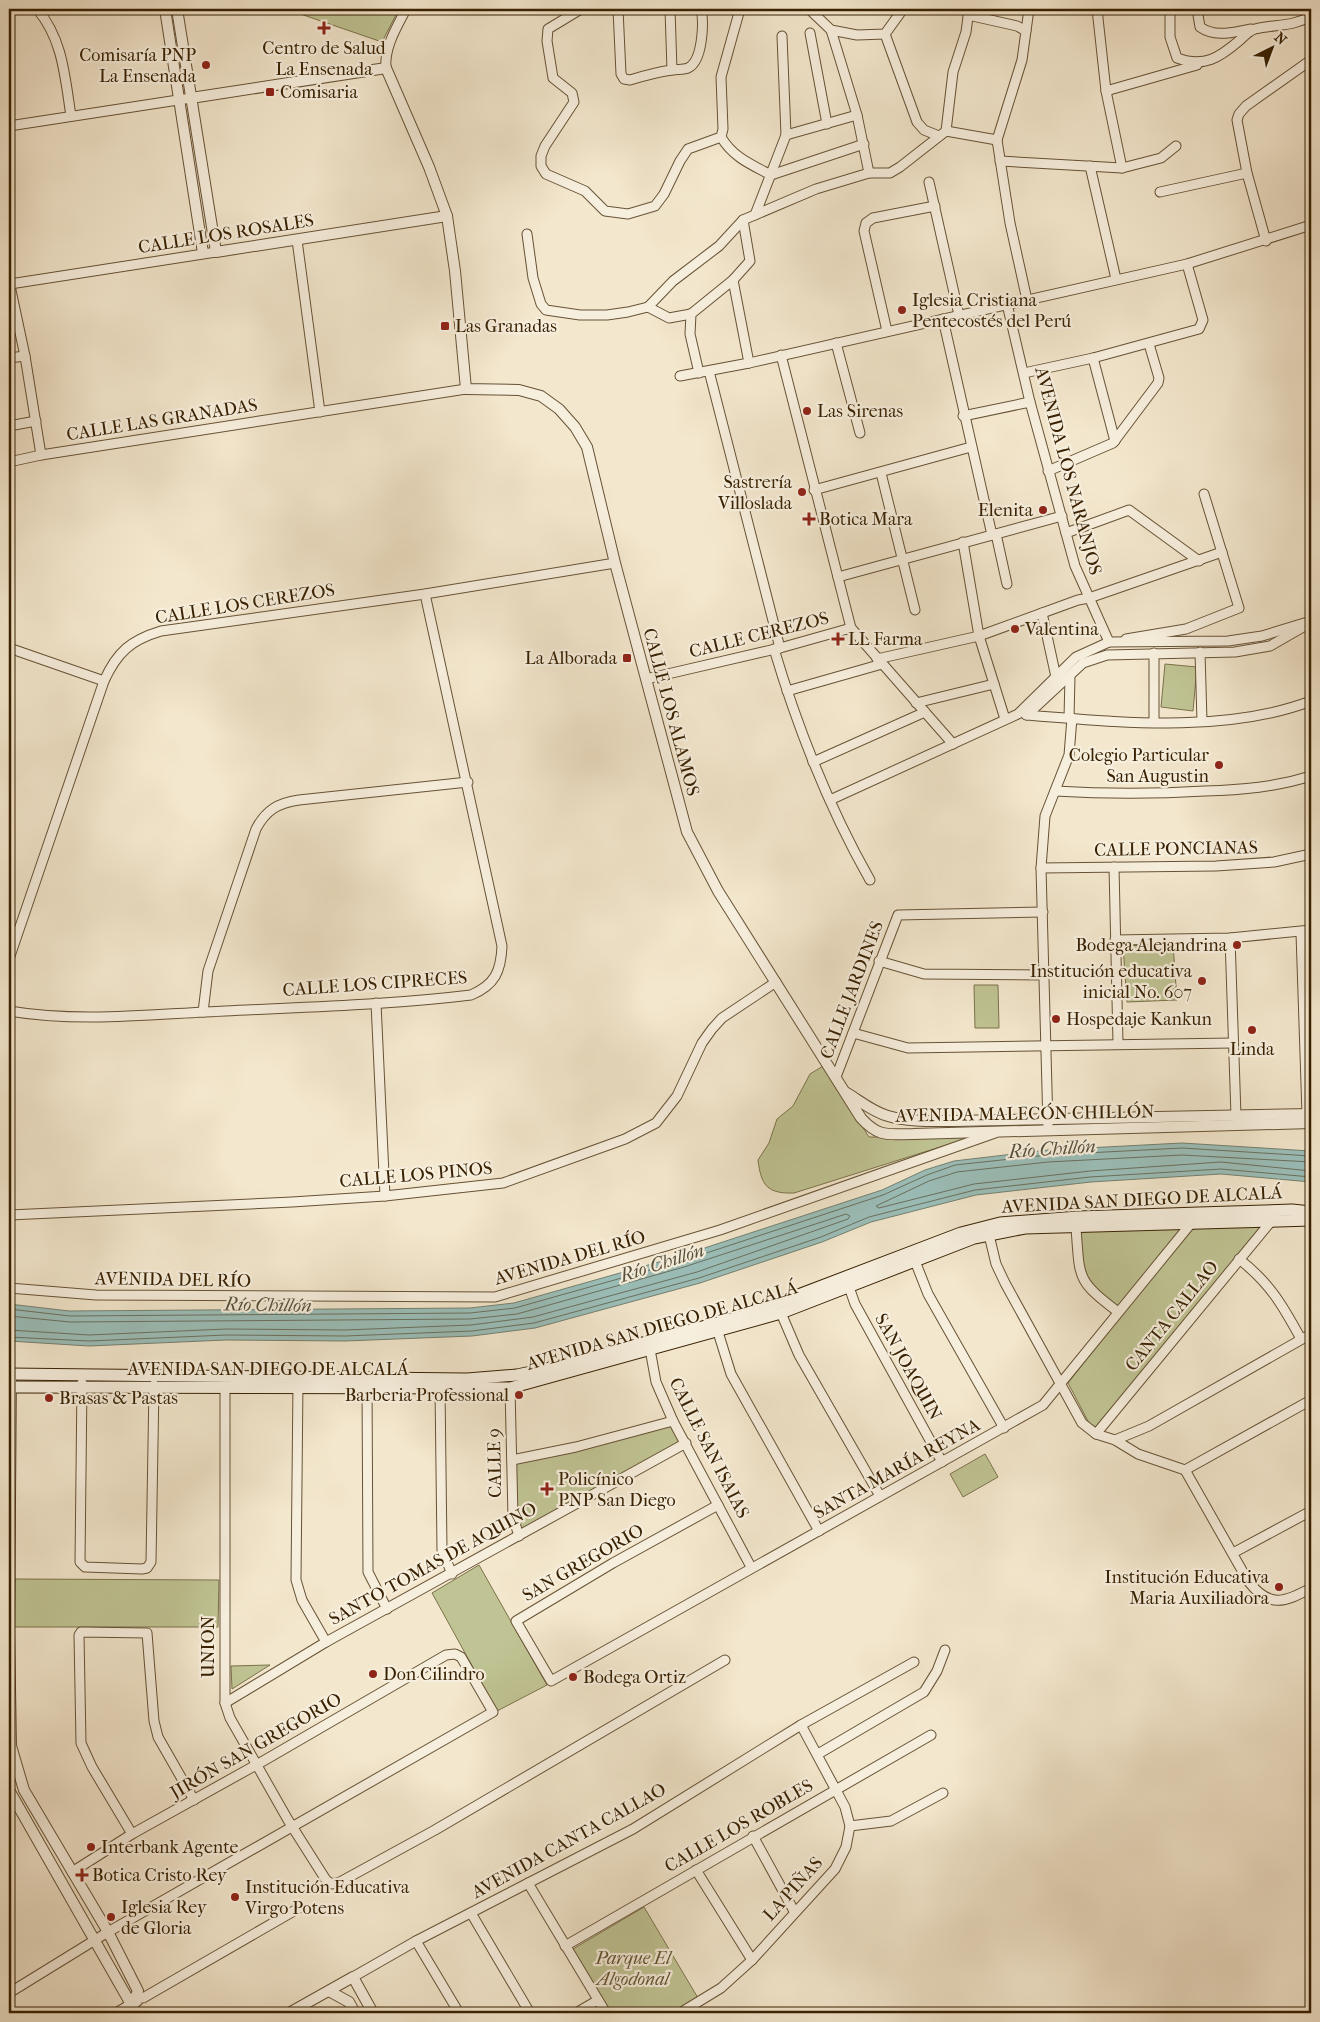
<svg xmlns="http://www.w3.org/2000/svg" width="1320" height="2022" font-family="'IM FELL French Canon',serif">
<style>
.green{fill:#c0c494;stroke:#7c724b}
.water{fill:#9bbfba;stroke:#738070}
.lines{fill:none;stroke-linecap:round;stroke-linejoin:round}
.shore{stroke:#6a705e;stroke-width:1}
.minor-casing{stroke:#675235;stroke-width:11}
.tertiary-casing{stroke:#675235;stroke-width:12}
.secondary-casing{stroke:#382102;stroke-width:13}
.minor{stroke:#f7efde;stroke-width:9}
.tertiary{stroke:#f7efde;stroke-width:10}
.secondary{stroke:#f7efde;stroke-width:11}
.poi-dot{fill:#8f2418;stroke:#f7efde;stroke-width:2}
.labels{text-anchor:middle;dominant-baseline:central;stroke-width:4.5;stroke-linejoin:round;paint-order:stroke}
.poi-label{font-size:18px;fill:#382102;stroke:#f7efde;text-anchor:start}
.street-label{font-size:18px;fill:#382102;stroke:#f7efde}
.park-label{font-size:18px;font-style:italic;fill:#61522e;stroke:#f7efde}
.water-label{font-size:19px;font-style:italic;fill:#565039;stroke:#f7efde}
</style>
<rect width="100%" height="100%" fill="#f3e7cd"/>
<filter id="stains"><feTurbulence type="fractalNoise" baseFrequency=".004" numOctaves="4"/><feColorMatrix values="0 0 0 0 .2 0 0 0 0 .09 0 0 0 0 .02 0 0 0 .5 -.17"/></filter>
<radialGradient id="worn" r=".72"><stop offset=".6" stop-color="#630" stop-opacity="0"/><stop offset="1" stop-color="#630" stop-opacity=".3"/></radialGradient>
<g class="green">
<polygon points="286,9 399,9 382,42"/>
<polygon points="1165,664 1197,667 1193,711 1161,707"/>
<polygon points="1173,944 1177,1000 1127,1002 1123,946"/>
<polygon points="974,985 998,985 999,1028 975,1028"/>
<path d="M 823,1066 L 869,1137 L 972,1137 L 794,1193 C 767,1194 761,1185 758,1160 L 769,1143 L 777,1119 L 793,1106 L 810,1074 Z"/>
<polygon points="1263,1224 1097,1428 1089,1423 1068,1383 1192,1226"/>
<path d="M 1183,1227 L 1118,1307 C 1082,1281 1084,1273 1079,1232 Z"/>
<polygon points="671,1424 681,1442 520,1531 516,1516 514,1463"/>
<polygon points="985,1454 998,1477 963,1497 950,1474"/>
<polygon points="479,1565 547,1685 497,1711 432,1593"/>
<polygon points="15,1579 219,1580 218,1627 14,1627"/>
<polygon points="270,1665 232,1689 231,1666"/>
<polygon points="644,1907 698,1998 674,2013 611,2013 573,1949"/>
</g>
<polygon class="water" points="1182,1143 1311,1151 1311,1182 1221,1174 1091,1182 976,1195 871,1222 822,1242 700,1283 535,1328 472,1336 345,1341 226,1340 89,1346 9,1341 9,1304 69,1311 470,1308 514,1303 680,1256 882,1190 925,1170 954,1161 1048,1150"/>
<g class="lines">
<g class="shore">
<polyline points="1311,1162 1182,1155 1048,1162 957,1172 929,1181 876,1206 879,1208 974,1184 1090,1171 1221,1162 1311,1171"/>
<polyline points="9,1309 70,1316 470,1313 515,1308 682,1261 883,1195 927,1175 955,1165 1048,1155 1182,1148 1311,1156"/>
<polyline points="9,1316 70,1322 470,1319 517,1314 684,1267 846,1214 850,1216 848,1219 697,1272 533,1317 471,1325 345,1330 226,1329 89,1335 9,1330"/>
<polyline points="9,1337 89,1341 226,1335 345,1336 472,1331 534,1323 699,1278 821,1237 869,1217 975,1190 1090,1177 1221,1169 1311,1177"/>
</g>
<defs>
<g id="minor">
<path d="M 37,9 C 63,39 65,78 71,116"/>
<polyline points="581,9 548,29 547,41 553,78 572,93 574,102 545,146 541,156 541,166 546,174 585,191 605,211 628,214 655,206 664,194 680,161 688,149 721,137 723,129 721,77 740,9"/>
<path d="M 618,9 L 621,74 L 624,79 L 630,80 C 643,76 658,72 672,70 C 677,69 684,70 688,68 C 703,61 704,22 701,9"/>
<polyline points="670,9 672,70"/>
<polyline points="809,9 831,30 857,35 885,34 903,9"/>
<polyline points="1097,9 1106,91 1122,168"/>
<path d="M 1170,9 L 1170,37 L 1177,58 C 1204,68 1219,58 1240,40 C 1244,36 1250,30 1255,29 C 1275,24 1293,27 1311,16"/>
<path d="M 1200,9 L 1198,15 L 1200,27 C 1216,38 1233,32 1251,29"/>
<polyline points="968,15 1017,26 1026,31"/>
<polyline points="831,30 857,115 869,173"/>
<polyline points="810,33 827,124"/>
<polyline points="885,34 917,122 924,130 939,136"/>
<path d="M 386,68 C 384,47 397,27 406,9"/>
<polyline points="1106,91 1197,65"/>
<polyline points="9,126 191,98"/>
<polyline points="946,131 953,72 966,32 969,9"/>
<polyline points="786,135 857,115"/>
<path d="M 721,137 C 733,157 750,164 771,175 L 864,144"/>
<polyline points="1000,161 1122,168 1161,158 1176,146"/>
<polyline points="1090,166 1116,279"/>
<polyline points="929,182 959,315"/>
<polyline points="1160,192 1247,173"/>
<polyline points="755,215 786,135 782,36"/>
<polyline points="527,234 533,278 541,304 546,310 580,315 607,315 628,312 648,307 673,281 719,246 743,220 816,189 869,173 890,173 900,167 946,131 997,140"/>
<polyline points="297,240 320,412"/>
<polyline points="1266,241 1247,173 1237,120 1239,114 1246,106 1311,60"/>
<polyline points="733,280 749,363"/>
<polyline points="9,281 25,356 41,455"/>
<polyline points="10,284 216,252"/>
<polyline points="1027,300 1010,223 997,140 1022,60 1029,9"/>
<polyline points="1007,304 1030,402 1075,566 1109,642"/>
<polyline points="648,307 669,318 691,314"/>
<polyline points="943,319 992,535"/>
<polyline points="887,331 864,231 866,223 873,218 935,206"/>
<polyline points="836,343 860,433"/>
<polyline points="781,355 851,628 953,744"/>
<polyline points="9,358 25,356"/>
<polyline points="1093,358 1115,441"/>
<polyline points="709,371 780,648"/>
<polyline points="699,373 690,334 691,314 733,280 750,261 743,220"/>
<polyline points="1024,373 1093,358 1199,329 1203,320 1187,264"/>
<polyline points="680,376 749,363 1187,264 1311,225"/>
<polyline points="963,416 1030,402"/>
<polyline points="9,426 36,421"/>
<polyline points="9,462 41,455 466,389"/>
<polyline points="1048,471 1113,443 1158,383 1159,378 1149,344"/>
<polyline points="881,473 915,610"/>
<polyline points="814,490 971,447"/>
<polyline points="1066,533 1129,510 1199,561"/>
<polyline points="996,534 1007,584"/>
<polyline points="963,542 979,636 1005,719"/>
<polyline points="838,577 1062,516"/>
<polyline points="1042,613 1056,677"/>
<polyline points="1126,639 1186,629 1239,608 1204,494"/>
<polyline points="9,648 104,681"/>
<path d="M 774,649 C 798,729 829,808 870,880"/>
<polyline points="1200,652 1202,721"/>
<polyline points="1154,653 1154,722"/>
<polyline points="877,659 979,636 1078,600 1089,598 1222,552"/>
<polyline points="646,679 780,648 851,628"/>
<polyline points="787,691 882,664"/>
<polyline points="916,703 994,684"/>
<path d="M 1026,715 C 1117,722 1224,734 1311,701"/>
<polyline points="1027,715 1083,663 1107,655 1235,652 1270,646 1303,627"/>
<polyline points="1069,718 1070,676"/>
<polyline points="813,762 925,712"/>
<path d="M 1055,791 C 1105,794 1155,794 1205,791 C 1242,790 1276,787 1311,776"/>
<polyline points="830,800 1018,714 1076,657 1109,642 1228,641 1262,636 1311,621"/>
<polyline points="1114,867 1118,1043"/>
<polyline points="1041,868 1216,866 1274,862 1311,854"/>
<polyline points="1301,933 1307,1114"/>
<polyline points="1230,938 1236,1116"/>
<polyline points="1115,940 1230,938 1311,930"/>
<path d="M 9,959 L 104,681 C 117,652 131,640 161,631 L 425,594 L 615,563"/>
<polyline points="879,961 924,974 1045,975"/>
<polyline points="376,1003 385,1196"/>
<path d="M 9,1011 C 80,1023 153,1014 225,1011 C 307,1007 389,1005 471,995 C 495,985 501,971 502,946 L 425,594"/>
<path d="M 203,1012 L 208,971 L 256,829 C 266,810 278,803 299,800 L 468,782"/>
<polyline points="853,1033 908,1048 1233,1043"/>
<polyline points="836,1077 898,915 1043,912"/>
<polyline points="1048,1126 1041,868 1045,816 1069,755 1072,718"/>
<polyline points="9,1215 292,1202 385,1196 503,1183 625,1139 656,1123 677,1096 702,1043 712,1029 722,1018 776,982"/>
<path d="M 1076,1228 C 1080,1279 1076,1280 1118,1312"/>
<path d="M 989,1235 L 996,1264 L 1005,1283 L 1082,1423 L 1096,1434 L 1115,1440 L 1138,1454 L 1185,1470 L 1248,1581 C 1269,1608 1284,1603 1311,1588"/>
<path d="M 1239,1259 C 1270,1283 1283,1306 1301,1339"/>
<polyline points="915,1261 928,1294 1004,1428"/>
<polyline points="849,1287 855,1304 942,1462"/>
<polyline points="9,1288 96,1295 495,1297 720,1230 995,1133"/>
<polyline points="781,1313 799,1355 880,1496"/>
<polyline points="718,1332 731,1374 819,1531"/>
<polyline points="649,1344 656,1382 673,1421 751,1567"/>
<polyline points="298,1382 296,1580 302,1600 326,1642"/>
<polyline points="82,1383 80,1562 85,1567 142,1569 147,1568 151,1562 154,1385"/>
<polyline points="367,1383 368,1572 387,1609"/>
<polyline points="225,1386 225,1703 230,1718 288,1820 326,1880 332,1884 340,1882 435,1830 725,1660"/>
<polyline points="440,1388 442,1550 452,1574"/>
<polyline points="510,1388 513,1517 519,1536"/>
<polyline points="1096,1434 1273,1219"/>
<polyline points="1115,1440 1149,1426 1311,1334"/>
<polyline points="512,1460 576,1447 673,1421"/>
<polyline points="1185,1470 1311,1400"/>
<polyline points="718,1505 613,1563 516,1621 551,1681 1043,1405 1193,1221"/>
<polyline points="1233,1553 1311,1511"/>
<polyline points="225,1703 326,1642 686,1443"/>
<polyline points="818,1754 924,1692 937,1671 945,1650"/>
<polyline points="850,1826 891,1821 943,1793"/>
<polyline points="132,1834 92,1767 81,1743 79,1635 81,1632 147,1633 154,1721 158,1737 194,1800"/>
<polyline points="753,1836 794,1911"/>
<polyline points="696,1870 752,1960"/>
<polyline points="528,1883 606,2013"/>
<polyline points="471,1913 530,2013"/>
<polyline points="416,1941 459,2013"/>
<polyline points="565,1946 931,1735"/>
<polyline points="353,1977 416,1941 633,1829 801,1725 914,1662"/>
<polyline points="9,1993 108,1932 493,1712 461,1657 455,1654 446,1655 265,1760 132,1834 72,1872"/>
<polyline points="143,1998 299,1908"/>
<polyline points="576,2013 598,2000"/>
<polyline points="680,2013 721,1988 752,1960 835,1869 846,1847 850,1826 845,1807 801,1725"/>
</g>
<g id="tertiary">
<polyline points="165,9 203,253"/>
<polyline points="177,9 216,252 447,216"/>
<path d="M 191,98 L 386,68 L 429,167 L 447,216 L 455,271 L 466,389 L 519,390 L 541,396 L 559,409 L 575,427 L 587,447 L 615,563 L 687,832 L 718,891 L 861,1118 C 879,1138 888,1134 913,1134 L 1311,1123"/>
<path d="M 847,1093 C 860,1101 873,1112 888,1116 C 908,1122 932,1121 953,1121 L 1311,1114"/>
<polyline points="11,1374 9,1629 11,1746 24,1790 108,1932 138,1991 132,2004"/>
<polyline points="9,1790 136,2013"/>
<polyline points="329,1991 349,2002 355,2013"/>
<polyline points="117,2013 137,2001"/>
<polyline points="289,2013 353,1977 373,2013"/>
</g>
<g id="secondary">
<polyline points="9,1374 467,1379 517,1375 546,1369 743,1316 961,1233 1000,1223 1078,1217 1199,1213 1292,1210 1311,1212"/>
<polyline points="9,1387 510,1388 781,1313 974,1238 1025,1228 1311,1220"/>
</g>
</defs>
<use href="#minor" class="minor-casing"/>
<use href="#tertiary" class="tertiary-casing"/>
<use href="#secondary" class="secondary-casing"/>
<use href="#minor" class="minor"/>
<use href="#tertiary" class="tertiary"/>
<use href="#secondary" class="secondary"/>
</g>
<g class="poi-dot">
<path d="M321.5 20.5h5v5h5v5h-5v5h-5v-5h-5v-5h5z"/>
<circle cx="206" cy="65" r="5"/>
<rect x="265" y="87" width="10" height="10" rx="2.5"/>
<circle cx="902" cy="310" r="5"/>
<rect x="440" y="321" width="10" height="10" rx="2.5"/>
<circle cx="807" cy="411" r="5"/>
<circle cx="802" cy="492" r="5"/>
<circle cx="1043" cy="510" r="5"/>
<path d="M806.5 511.5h5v5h5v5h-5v5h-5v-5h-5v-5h5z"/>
<circle cx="1015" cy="629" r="5"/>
<path d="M835.5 631.5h5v5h5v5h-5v5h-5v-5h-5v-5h5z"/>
<rect x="622" y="653" width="10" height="10" rx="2.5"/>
<circle cx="1219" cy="765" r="5"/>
<circle cx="1237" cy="945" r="5"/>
<circle cx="1202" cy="981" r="5"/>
<circle cx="1056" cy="1019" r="5"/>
<circle cx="1252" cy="1030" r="5"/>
<circle cx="519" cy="1395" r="5"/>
<circle cx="49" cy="1398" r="5"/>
<path d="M544.5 1481.5h5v5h5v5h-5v5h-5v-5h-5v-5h5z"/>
<circle cx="1279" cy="1587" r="5"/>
<circle cx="373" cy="1674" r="5"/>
<circle cx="573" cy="1677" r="5"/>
<circle cx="91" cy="1847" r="5"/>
<path d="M79.5 1867.5h5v5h5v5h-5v5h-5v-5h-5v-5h5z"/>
<circle cx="235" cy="1897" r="5"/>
<circle cx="111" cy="1917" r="5"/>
</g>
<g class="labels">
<g class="poi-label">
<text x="324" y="48" text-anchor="middle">Centro de Salud<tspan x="324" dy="21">La Ensenada</tspan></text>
<text x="196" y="55" text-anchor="end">Comisaría PNP<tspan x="196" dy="21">La Ensenada</tspan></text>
<text x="280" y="92">Comisaria</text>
<text x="912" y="300">Iglesia Cristiana<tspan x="912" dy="21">Pentecostés del Perú</tspan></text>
<text x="455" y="326">Las Granadas</text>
<text x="817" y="411">Las Sirenas</text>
<text x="792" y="482" text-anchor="end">Sastrería<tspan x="792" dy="21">Villoslada</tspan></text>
<text x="1033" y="510" text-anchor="end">Elenita</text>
<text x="819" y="519">Botica Mara</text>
<text x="1025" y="629">Valentina</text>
<text x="848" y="639">LL Farma</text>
<text x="617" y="658" text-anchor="end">La Alborada</text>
<text x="1209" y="755" text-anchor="end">Colegio Particular<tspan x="1209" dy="21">San Augustin</tspan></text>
<text x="1227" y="945" text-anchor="end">Bodega Alejandrina</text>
<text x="1192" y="971" text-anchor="end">Institución educativa<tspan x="1192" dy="21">inicial No. 607</tspan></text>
<text x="1066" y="1019">Hospedaje Kankun</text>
<text x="1252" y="1049" text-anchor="middle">Linda</text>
<text x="509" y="1395" text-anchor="end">Barberia Professional</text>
<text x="59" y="1398">Brasas &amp; Pastas</text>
<text x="558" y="1479">Policínico<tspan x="558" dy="21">PNP San Diego</tspan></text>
<text x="1269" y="1577" text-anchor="end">Institución Educativa<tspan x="1269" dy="21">Maria Auxiliadora</tspan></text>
<text x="383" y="1674">Don Cilindro</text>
<text x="583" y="1677">Bodega Ortiz</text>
<text x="101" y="1847">Interbank Agente</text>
<text x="92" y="1875">Botica Cristo Rey</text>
<text x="245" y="1887">Institución Educativa<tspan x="245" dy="21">Virgo Potens</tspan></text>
<text x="121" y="1907">Iglesia Rey<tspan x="121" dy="21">de Gloria</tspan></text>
</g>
<g class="street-label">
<text transform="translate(226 234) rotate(-9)">CALLE LOS ROSALES</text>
<text transform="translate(162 420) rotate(-9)">CALLE LAS GRANADAS</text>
<text transform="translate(1068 471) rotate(75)">AVENIDA LOS NARANJOS</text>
<text transform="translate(245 604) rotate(-9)">CALLE LOS CEREZOS</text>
<text transform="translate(759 635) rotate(-14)">CALLE CEREZOS</text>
<text transform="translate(671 712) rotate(75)">CALLE LOS ALAMOS</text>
<text transform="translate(1176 849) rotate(-1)">CALLE PONCIANAS</text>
<text transform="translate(375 984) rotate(-4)">CALLE LOS CIPRECES</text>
<text transform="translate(852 990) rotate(-69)">CALLE JARDINES</text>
<text transform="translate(1025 1114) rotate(-1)">AVENIDA MALECÓN CHILLÓN</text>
<text transform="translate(416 1175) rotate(-5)">CALLE LOS PINOS</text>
<text transform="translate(1142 1200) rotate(-3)">AVENIDA SAN DIEGO DE ALCALÁ</text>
<text transform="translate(570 1258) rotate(-16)">AVENIDA DEL RÍO</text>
<text transform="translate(173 1280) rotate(1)">AVENIDA DEL RÍO</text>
<text transform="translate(1172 1316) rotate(-51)">CANTA CALLAO</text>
<text transform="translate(662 1326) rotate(-16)">AVENIDA SAN DIEGO DE ALCALÁ</text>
<text transform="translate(908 1367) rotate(61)">SAN JOAQUIN</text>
<text x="268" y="1369">AVENIDA SAN DIEGO DE ALCALÁ</text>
<text transform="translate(709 1448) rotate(63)">CALLE SAN ISAIAS</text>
<text transform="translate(495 1463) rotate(-91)">CALLE 9</text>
<text transform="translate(897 1469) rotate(-29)">SANTA MARÍA REYNA</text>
<text transform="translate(583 1563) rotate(-30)">SAN GREGORIO</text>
<text transform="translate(433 1564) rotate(-29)">SANTO TOMAS DE AQUINO</text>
<text transform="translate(208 1647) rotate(-90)">UNION</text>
<text transform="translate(256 1746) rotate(-30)">JIRÓN SAN GREGORIO</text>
<text transform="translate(739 1826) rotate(-30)">CALLE LOS ROBLES</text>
<text transform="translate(569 1841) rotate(-29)">AVENIDA CANTA CALLAO</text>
<text transform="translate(793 1889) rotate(-48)">LA PIÑAS</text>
</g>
<g class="park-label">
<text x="633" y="1958">Parque El<tspan x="633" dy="21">Algodonal</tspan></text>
</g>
<g class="water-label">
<text transform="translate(1052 1149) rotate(-4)">Río Chillón</text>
<text transform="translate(662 1263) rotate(-18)">Río Chillón</text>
<text transform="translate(268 1305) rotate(1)">Río Chillón</text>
</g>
</g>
<rect width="1320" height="2022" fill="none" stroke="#f3e7cd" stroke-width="30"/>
<rect x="10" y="10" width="1300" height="2002" fill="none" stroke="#382102" stroke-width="2.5"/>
<rect x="15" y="15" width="1290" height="1992" fill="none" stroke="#382102"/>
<g transform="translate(1272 48) rotate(42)" stroke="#f7efde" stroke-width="4" paint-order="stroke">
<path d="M0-4L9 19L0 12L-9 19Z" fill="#382102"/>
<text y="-8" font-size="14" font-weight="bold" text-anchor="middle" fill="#382102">N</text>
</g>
<rect width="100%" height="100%" filter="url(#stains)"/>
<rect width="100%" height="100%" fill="url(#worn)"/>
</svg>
